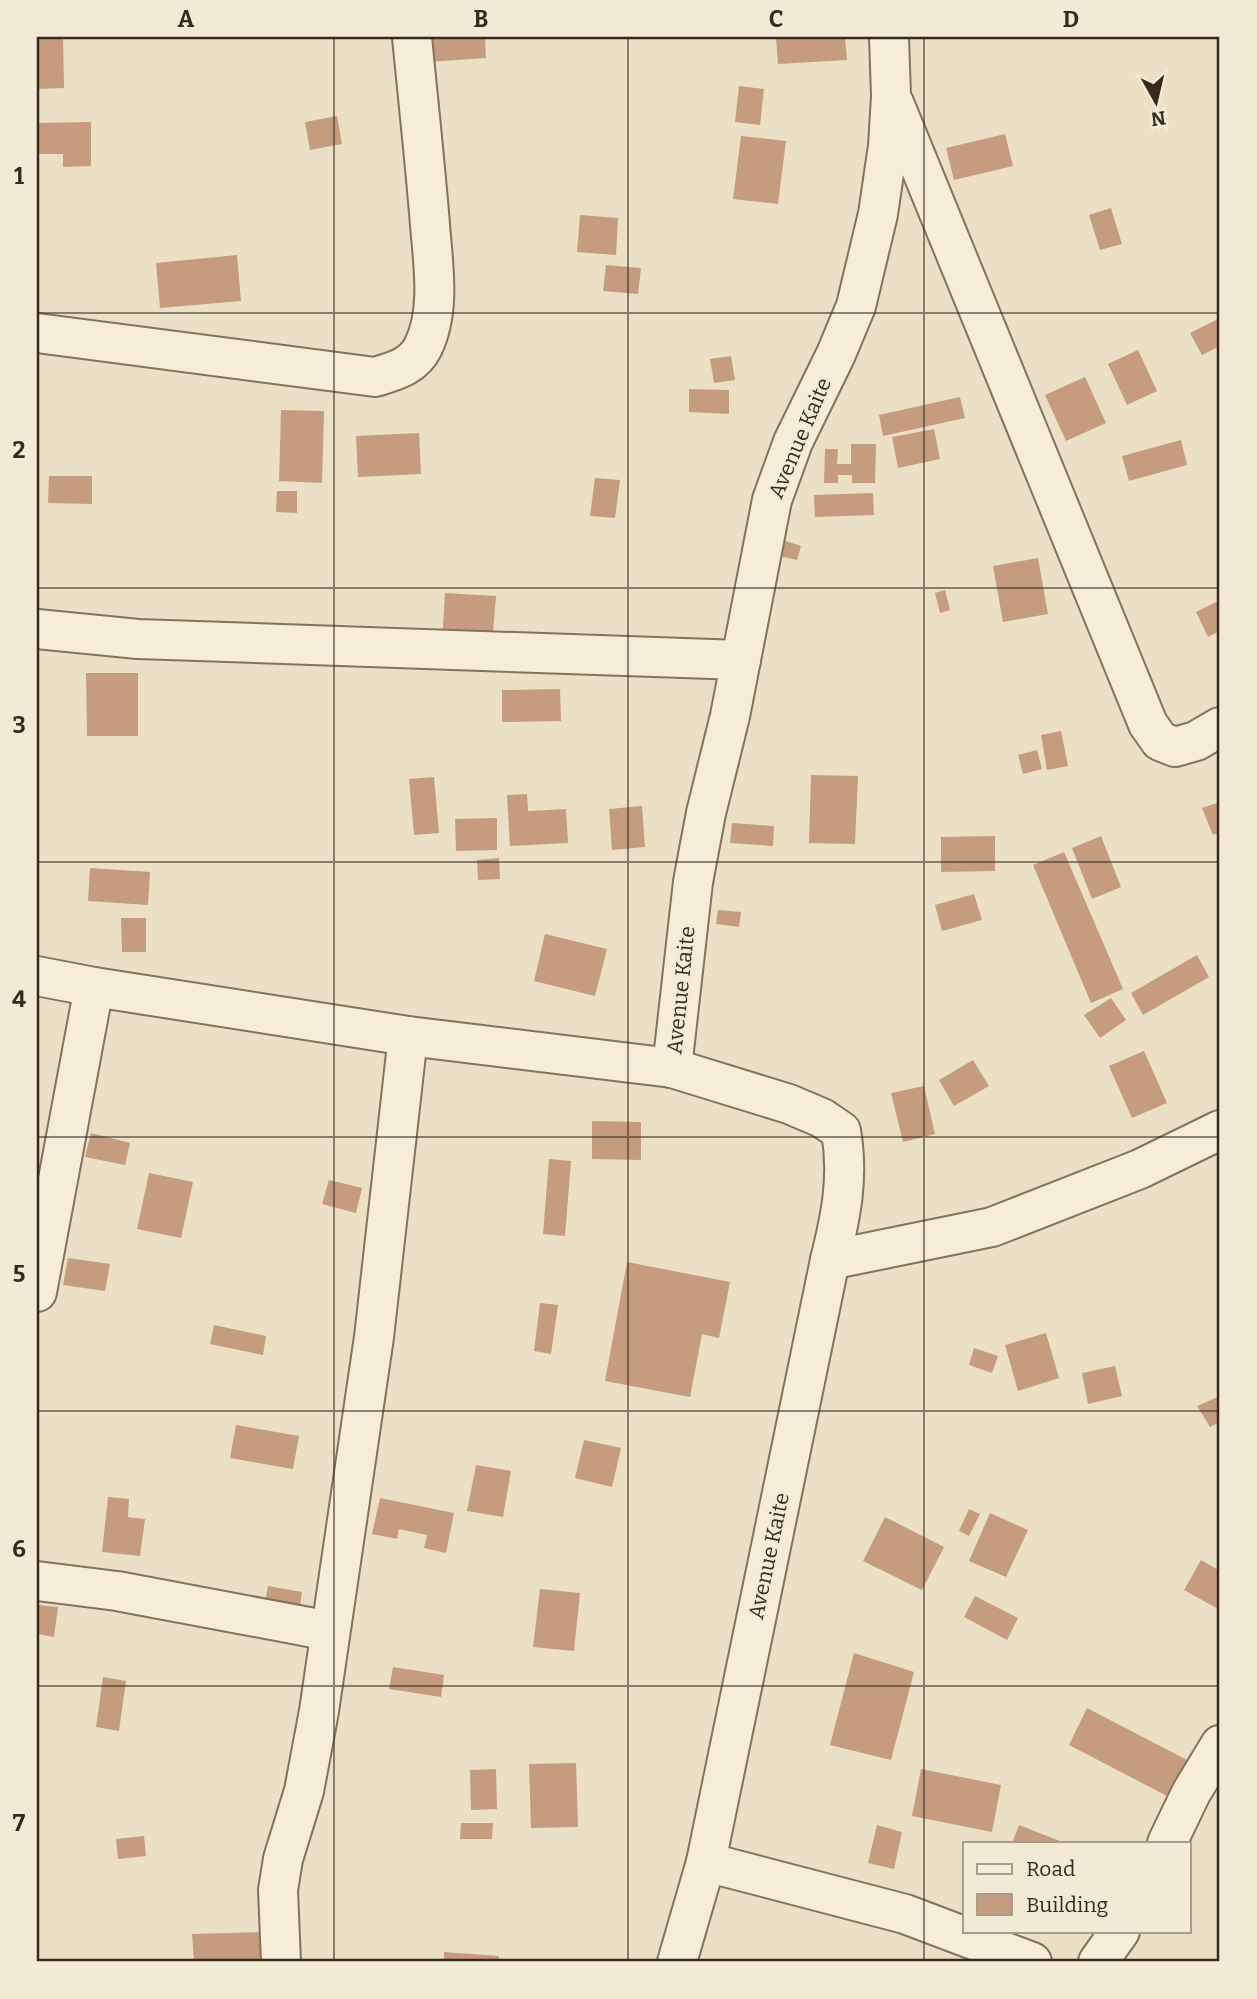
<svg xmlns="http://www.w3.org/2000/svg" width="1257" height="1999" font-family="Bitter,serif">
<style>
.building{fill:#c69c7e}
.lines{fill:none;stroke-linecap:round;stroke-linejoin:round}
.minor-casing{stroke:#84725d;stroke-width:42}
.minor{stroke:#f6edd8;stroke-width:38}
.grid{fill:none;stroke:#362a20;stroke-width:2;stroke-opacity:0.55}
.labels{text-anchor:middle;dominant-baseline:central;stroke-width:5;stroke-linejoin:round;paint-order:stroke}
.street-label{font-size:21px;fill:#362a20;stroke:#f3ead5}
.neatline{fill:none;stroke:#362a20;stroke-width:2.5}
.grid-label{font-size:23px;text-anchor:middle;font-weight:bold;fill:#362a20}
</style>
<rect width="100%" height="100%" fill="#ebdfc6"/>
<g class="building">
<polygon points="37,37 63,37 64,88 37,89"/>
<polygon points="427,37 485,37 486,58 428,62"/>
<polygon points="801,37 845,37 847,60 778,64 776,38"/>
<polygon points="739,86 764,89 760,125 735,122"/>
<polygon points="337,116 342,144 310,150 305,122"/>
<polygon points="91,122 91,166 63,167 63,154 37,154 37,123"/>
<polygon points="1005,134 1013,166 954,180 946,148"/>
<polygon points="741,136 786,141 778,204 733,199"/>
<polygon points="1111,208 1122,244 1100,250 1089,215"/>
<polygon points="580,215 618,218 616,255 577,252"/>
<polygon points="237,255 241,301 160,308 156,263"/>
<polygon points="606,265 641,268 638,294 603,291"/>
<polygon points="1220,318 1220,346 1202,355 1190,333"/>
<polygon points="1138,350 1157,391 1127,405 1108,364"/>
<polygon points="731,356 735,380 714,383 710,359"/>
<polygon points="1085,377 1106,423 1066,441 1045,395"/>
<polygon points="689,389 729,390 729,414 689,412"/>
<polygon points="960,397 965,418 883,436 879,415"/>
<polygon points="281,410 324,411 322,483 279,481"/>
<polygon points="934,429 940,459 898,468 892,437"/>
<polygon points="419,433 421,474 358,477 356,436"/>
<polygon points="1181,440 1187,465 1129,481 1122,456"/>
<polygon points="851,444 876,444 875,483 852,483 852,475 838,475 838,483 824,483 825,449 838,449 837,464 851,464"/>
<polygon points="49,476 92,476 92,504 48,503"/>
<polygon points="595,478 620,480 615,518 590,516"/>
<polygon points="277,491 297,491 297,513 276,512"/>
<polygon points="873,493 874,515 815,517 814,495"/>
<polygon points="779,539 801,546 797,560 775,555"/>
<polygon points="1038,558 1048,614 1003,622 993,566"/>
<polygon points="945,590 950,610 940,613 935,593"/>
<polygon points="445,593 496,596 492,645 442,641"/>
<polygon points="1220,600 1220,631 1208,637 1196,612"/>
<polygon points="86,673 138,673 138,736 87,736"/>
<polygon points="560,689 561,721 502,722 502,690"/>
<polygon points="1061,731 1068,766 1047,770 1041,735"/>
<polygon points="1037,750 1042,769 1023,774 1018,755"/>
<polygon points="811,775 858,776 855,844 809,843"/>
<polygon points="434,777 439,833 414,835 409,779"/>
<polygon points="527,794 528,811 566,809 568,843 510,846 507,795"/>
<polygon points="1220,802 1220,832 1213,835 1202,808"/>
<polygon points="642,806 645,847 612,850 609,809"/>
<polygon points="497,818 497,850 456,851 455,819"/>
<polygon points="732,823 774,826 773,846 730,843"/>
<polygon points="995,836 995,871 941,872 941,837"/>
<polygon points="1101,836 1121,887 1092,899 1072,848"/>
<polygon points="1064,852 1123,989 1091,1003 1033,865"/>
<polygon points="499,858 500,879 478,880 477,860"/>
<polygon points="90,868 150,872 148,905 88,901"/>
<polygon points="974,894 982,920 942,931 935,905"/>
<polygon points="718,910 741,912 739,927 716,924"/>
<polygon points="121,918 146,918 146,952 122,952"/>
<polygon points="545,934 607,949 595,996 534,981"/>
<polygon points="1197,955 1209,977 1143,1015 1131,993"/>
<polygon points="1111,998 1126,1020 1100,1038 1084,1015"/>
<polygon points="1144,1051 1167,1103 1132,1118 1109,1066"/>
<polygon points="973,1060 989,1086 954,1106 939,1080"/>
<polygon points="924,1086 935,1134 903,1142 891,1093"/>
<polygon points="592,1121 641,1122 641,1160 592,1159"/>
<polygon points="91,1133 130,1143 125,1165 85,1157"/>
<polygon points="549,1159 571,1161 565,1236 543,1234"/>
<polygon points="149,1173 193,1182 181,1238 137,1229"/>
<polygon points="329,1180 362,1188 356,1213 322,1204"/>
<polygon points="68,1258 110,1264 105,1291 63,1285"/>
<polygon points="627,1262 730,1282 719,1338 702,1334 690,1397 605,1381"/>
<polygon points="540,1303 558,1305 551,1354 534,1351"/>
<polygon points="214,1325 266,1336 263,1355 210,1344"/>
<polygon points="1046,1333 1059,1378 1018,1391 1005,1345"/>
<polygon points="974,1348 998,1356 992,1373 969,1365"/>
<polygon points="1115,1366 1122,1396 1088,1404 1082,1373"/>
<polygon points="1220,1396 1220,1422 1210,1427 1197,1406"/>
<polygon points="236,1425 299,1436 293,1469 230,1458"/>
<polygon points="584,1440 621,1448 612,1487 575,1478"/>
<polygon points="476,1465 511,1471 503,1517 467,1511"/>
<polygon points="108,1497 129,1499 128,1517 145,1519 140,1556 102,1552"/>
<polygon points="380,1498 454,1513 446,1553 424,1548 427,1535 399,1529 397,1539 372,1534"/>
<polygon points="969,1509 980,1514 969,1536 959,1531"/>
<polygon points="990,1513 1028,1530 1006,1577 969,1561"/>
<polygon points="885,1517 944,1547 922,1590 863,1561"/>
<polygon points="1201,1560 1220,1571 1220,1610 1184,1590"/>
<polygon points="268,1586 302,1592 299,1614 264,1608"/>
<polygon points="540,1589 580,1593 574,1651 533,1647"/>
<polygon points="975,1596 1018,1618 1007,1640 964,1617"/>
<polygon points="37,1605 58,1607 54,1637 37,1634"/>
<polygon points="854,1653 914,1672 891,1760 830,1745"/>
<polygon points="393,1667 444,1675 441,1697 389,1689"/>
<polygon points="103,1677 126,1681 119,1731 96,1727"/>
<polygon points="1087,1708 1189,1761 1169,1797 1069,1745"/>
<polygon points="576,1763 578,1827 531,1828 529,1764"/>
<polygon points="496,1769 497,1809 471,1810 470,1770"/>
<polygon points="921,1769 1001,1785 992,1832 912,1816"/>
<polygon points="461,1823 493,1823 492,1839 460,1839"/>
<polygon points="877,1825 902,1832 894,1869 868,1863"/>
<polygon points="1019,1825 1065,1843 1012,1843"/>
<polygon points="144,1836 146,1856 118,1859 116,1839"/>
<polygon points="261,1932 262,1962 230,1962 230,1959 194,1961 192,1934"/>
<polygon points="444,1952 499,1956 498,1962 444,1962"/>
</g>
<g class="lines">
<defs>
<g id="minor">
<polyline points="894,103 1148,724 1160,741 1175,747 1196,741 1220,727"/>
<path d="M 37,333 L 375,377 C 394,371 413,367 423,347 C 441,311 433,263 430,225 C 425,162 418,99 412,37"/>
<polyline points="37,629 138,639 741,660"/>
<path d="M 37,976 L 94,987 L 408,1036 L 672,1068 L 789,1104 L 822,1118 L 841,1131 C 849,1177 841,1216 830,1260 L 706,1862 L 677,1962"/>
<polyline points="672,1068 693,882 706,813 730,716 772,500 793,442 836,354 856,306 878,214 888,146 891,96 889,37"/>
<polyline points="830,1260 992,1227 1140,1169 1220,1130"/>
<polyline points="37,1292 94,987"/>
<polyline points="37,1581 117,1591 330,1631"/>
<polyline points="1167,1843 1191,1793 1220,1745"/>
<polyline points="706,1862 905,1914 1032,1962"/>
<polyline points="281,1962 278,1890 283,1859 304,1791 319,1711 374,1337 408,1036"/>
<polyline points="1098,1962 1120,1931"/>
</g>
</defs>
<use href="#minor" class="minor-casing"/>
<use href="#minor" class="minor"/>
</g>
<path class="grid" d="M 334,37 L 334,1962M 628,37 L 628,1962M 924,37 L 924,1962M 37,313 L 1220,313M 37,588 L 1220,588M 37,862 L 1220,862M 37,1137 L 1220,1137M 37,1411 L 1220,1411M 37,1686 L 1220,1686"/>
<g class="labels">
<g class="street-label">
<text transform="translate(800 438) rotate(-67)">Avenue Kaite</text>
<text transform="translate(681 990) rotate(-84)">Avenue Kaite</text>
<text transform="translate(769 1556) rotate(-78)">Avenue Kaite</text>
</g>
</g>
<rect width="1257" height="1999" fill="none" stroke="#f3ead5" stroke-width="77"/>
<rect x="963" y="1842" width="228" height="91" fill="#f3ead5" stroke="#a79d8d" stroke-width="2"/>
<rect x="977" y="1864" width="35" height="10" fill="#f6edd8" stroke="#a79d8d" stroke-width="2"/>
<text x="1026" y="1876" font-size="21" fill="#362a20">Road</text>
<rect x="977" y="1894" width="35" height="21" fill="#c69c7e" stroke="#a79d8d" stroke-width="2"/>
<text x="1026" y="1912" font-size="21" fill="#362a20">Building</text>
<g transform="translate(1156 102) rotate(172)" stroke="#f3ead5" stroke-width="5" paint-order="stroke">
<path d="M0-5L12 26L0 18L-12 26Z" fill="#362a20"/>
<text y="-10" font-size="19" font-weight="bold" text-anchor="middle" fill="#362a20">N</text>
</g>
<rect x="38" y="38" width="1180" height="1922" class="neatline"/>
<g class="grid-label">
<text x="186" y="27">A</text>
<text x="481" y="27">B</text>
<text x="776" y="27">C</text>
<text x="1071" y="27">D</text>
<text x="19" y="184">1</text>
<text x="19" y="458">2</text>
<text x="19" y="733">3</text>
<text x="19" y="1007">4</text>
<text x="19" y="1282">5</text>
<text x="19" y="1557">6</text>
<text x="19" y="1831">7</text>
</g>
</svg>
